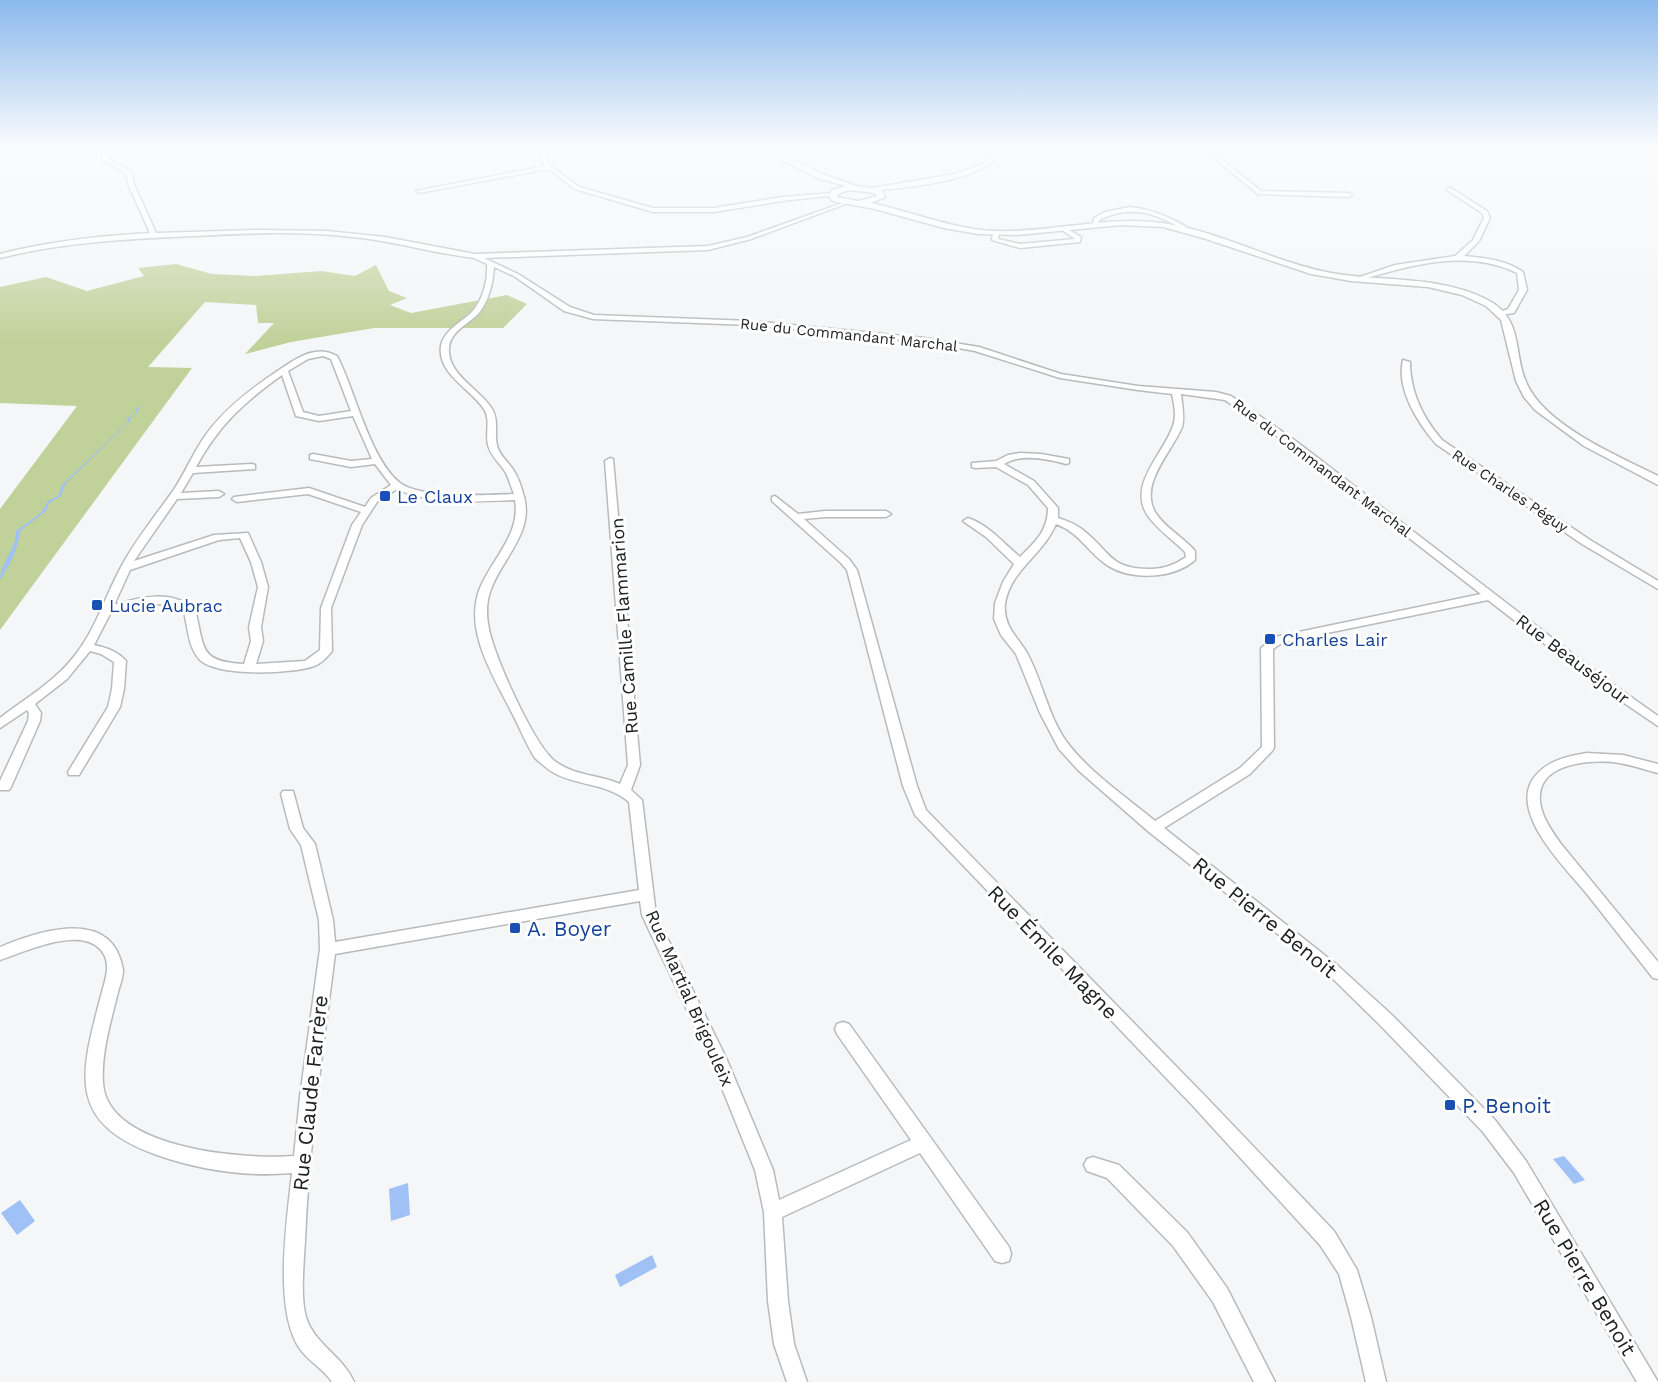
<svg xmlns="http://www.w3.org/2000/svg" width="1658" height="1382" font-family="'Work Sans',sans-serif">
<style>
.green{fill:#c1d19a}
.water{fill:#9fc1f5}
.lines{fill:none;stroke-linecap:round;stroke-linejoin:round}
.minor-casing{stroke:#b9babc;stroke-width:3}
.tertiary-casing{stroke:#b9babc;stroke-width:3}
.minor{fill:#fff;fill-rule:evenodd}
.tertiary{fill:#fff;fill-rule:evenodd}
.transit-dot{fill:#1a4fb4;stroke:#fff;stroke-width:2}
.labels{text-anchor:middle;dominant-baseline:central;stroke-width:6;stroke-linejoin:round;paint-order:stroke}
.far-street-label{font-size:15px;fill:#202122;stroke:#fff}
.transit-label{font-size:18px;fill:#164399;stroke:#fff;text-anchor:start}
.street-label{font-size:18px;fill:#202122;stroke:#fff}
.near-street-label{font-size:21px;fill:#202122;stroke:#fff}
.near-transit-label{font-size:21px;fill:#164399;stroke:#fff;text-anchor:start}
</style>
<rect width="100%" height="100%" fill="#f4f6f8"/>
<polygon class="green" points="176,264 212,274 256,276 321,271 355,276 376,265 389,291 407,298 390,305 411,313 507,295 527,304 503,328 374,328 291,342 245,354 274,323 258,323 256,305 205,302 148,367 192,368 0,630 0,509 77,406 0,403 0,287 46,277 87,291 144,276 138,268"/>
<g class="water">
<path d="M 140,404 L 136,415 L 131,417 L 129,422 L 66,483 L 60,497 L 49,503 L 46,511 L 20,531 C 19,548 9,566 0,580 C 0,562 17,549 16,531 L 41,513 L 48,501 L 58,496 L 62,485 L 127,423 L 129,417 L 136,414 L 136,409 Z"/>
<polygon points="1564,1156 1585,1180 1574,1184 1553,1159"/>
<polygon points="408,1183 410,1215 391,1221 389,1189"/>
<polygon points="20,1200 35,1221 17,1235 1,1213"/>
<polygon points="652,1255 657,1267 620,1287 615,1275"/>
</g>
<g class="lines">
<defs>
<g id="minor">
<path d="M 102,148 L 108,148 L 108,158 L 132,172 L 134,184 L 156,233 L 259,230 L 327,231 L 385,237 L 475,254 L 708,246 L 747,237 L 848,201 L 848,203 L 751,239 L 708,250 L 484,258 L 518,274 L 570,307 L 594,315 L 751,321 L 924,338 L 979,347 L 1061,374 L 1138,386 L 1216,392 L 1231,396 L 1297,442 L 1604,678 L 1658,716 L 1658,726 L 1596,684 L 1488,600 L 1283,642 L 1273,649 L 1274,748 L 1272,751 L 1250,774 L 1164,828 L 1337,965 L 1393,1016 L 1495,1120 L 1526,1161 L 1658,1382 L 1637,1382 L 1514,1173 L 1483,1132 L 1381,1026 L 1327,973 L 1149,832 L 1078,770 L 1059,749 L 1040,713 L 1016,654 L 1001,635 L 994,619 L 995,603 L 1003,582 L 1014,564 L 986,537 L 963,521 L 968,518 C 989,525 1003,543 1020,557 C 1035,542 1048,531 1048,508 L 1028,485 L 996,467 L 975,468 L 972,467 L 972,463 L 996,461 L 1008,455 L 1020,453 L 1041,454 L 1069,459 L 1069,463 L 1066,464 C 1048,459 1021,453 1004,464 L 1034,481 L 1058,508 L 1058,518 C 1067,521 1076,524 1084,531 C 1111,552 1109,569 1150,569 C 1163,569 1175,565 1186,557 L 1185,552 C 1173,540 1158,530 1148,516 C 1127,485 1163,455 1173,426 C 1177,416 1174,404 1172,394 L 1138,390 L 1060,378 L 975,351 L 924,342 L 751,325 L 593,319 L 564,311 L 514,276 L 494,267 C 493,283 489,301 478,314 C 468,324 450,332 449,348 C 447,375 480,389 492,409 C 499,420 494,433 497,445 C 499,456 509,462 514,471 C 519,479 522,489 524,497 C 534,532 502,559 491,589 C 486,602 486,615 489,629 C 494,656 535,748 556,762 C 575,776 600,775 620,784 L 628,765 L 605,461 L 610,458 L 613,459 L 640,765 L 631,790 L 642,800 L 656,915 L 727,1060 L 773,1170 L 779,1200 L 911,1140 L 837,1034 L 835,1029 L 837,1024 L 843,1022 L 849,1024 L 1009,1247 L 1011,1254 L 1009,1261 L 1002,1263 L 995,1261 L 920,1153 L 782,1217 L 788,1301 L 794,1344 L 807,1382 L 787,1382 L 774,1344 L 768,1301 L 764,1212 L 755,1170 L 711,1061 L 642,915 L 640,901 L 335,954 C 323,1049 309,1144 305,1240 C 304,1262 300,1296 306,1317 C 314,1344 343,1356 354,1382 L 332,1382 C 324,1369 309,1362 300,1349 C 273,1311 287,1219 292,1173 C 246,1177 200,1170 157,1155 C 64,1122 81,1072 102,992 C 106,977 112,962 100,949 C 79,926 24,952 0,960 L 0,947 C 41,930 113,907 123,970 C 123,978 120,985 118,992 C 111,1021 101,1053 103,1083 C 107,1149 244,1160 294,1156 L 300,1097 L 320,949 L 319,920 L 301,845 L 290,829 L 281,794 L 283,791 L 293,791 L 303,828 L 315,844 L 333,920 L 335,942 L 639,890 L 629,802 C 608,784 582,786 558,775 C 549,771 543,765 535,758 C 526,744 520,728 512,713 C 494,677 463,630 480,588 C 492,559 521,534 515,500 C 478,501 432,506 397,489 L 377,502 L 362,525 L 331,608 L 332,651 C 327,657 322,663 314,666 C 292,674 218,677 200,660 C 188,647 188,628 184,612 C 159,598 136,605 110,614 L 94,645 C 107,648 117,651 126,661 L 124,689 L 120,707 L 79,775 L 69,775 L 68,772 L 108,707 L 112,689 L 114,662 L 101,654 L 90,651 L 67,679 L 35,704 L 41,713 L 40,721 L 11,787 L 9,790 L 0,790 L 0,781 L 28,721 L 29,713 L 27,710 L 0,728 L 0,718 C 26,698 56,681 76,654 C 96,628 105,597 120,569 C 134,542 155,516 173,491 C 185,473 193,453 205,436 C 224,409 252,388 279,370 C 297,358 316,344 337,356 C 355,390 370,460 400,483 C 422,499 486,495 514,494 C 511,487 509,479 506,473 C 500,463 491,457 488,445 C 485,433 491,420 484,409 C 471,389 437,374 441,346 C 444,330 462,322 472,312 C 483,300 488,280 487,264 L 474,258 C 433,253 394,241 353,237 C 300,231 247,233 194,236 C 128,239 64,242 0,258 L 0,254 C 49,241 99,236 150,233 L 128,184 L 126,173 L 103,160 ZM 323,356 L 331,359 L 351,411 L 319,416 L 303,412 L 288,371 L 308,359 ZM 282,375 L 296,416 L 319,421 L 353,416 L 372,459 L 351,461 L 313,454 L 310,455 L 310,459 L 351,467 L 375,464 L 391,485 L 371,498 L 365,507 L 309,488 L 234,497 L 232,499 L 237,502 L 308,494 L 361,512 L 352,525 L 321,608 L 320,650 L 305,661 L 256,664 L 263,641 L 261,627 L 268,587 L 261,562 L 248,533 L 214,535 L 134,561 L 177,499 L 219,497 L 224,494 L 219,491 L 181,493 L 193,473 L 255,469 L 255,465 L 252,464 L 196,467 C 218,426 244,402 282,375 ZM 1181,394 L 1225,400 L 1291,446 L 1481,594 L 1275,637 L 1261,648 L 1262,747 L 1240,768 L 1155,821 C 1126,797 1092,774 1069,745 C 1048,718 1043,682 1027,653 C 1017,636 1003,626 1005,604 C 1010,570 1044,554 1056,524 C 1078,532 1086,549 1103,562 C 1126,581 1172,580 1195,560 L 1195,551 C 1183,537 1165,528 1155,512 C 1139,483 1172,452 1182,427 C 1185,417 1182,405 1181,394 ZM 240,538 L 251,562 L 258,587 L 249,627 L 251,641 L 244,664 C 198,662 205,647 195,610 C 173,589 139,597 114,605 L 130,570 L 219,540 Z"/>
<polygon points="542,148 548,148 547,160 551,166 579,187 653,208 714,208 782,197 833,193 836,195 782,201 714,212 653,212 575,189 548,169 419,193 416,191 545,166 541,160"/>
<path d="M 1003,148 L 1012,148 C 1002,153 994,161 985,167 C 957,183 902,188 870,191 L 867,189 L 955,174 L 980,165 Z"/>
<polygon points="1202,148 1208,148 1261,191 1349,193 1352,195 1349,197 1258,194"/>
<path d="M 1447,188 L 1451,188 L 1487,211 L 1490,218 L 1479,241 L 1464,256 C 1485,258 1506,260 1523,272 L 1527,290 L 1514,313 L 1501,315 L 1497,313 L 1508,309 L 1519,290 L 1517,273 C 1465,248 1409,266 1357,281 L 1354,279 L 1395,265 L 1455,256 L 1473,240 L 1484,218 L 1482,213 L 1447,190 Z"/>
<path d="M 1130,207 C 1150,209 1167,216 1185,226 L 1186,229 L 1181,230 C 1177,225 1171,223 1165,220 C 1143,209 1121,209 1099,220 L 1098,224 L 1093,223 L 1094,218 L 1105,212 Z"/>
<polygon points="1064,227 1081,237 1080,242 1020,248 992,240 993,233 996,231 999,233 998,239 1020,244 1075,239 1062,230 1061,229"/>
<path d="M 1403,360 L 1410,362 C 1410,392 1423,418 1442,440 L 1590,540 L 1658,581 L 1658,589 L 1582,544 L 1436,444 C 1418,423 1396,389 1403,360 Z"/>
<polygon points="775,496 798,514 825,511 886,511 891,514 886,517 825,517 804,519 849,559 857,570 917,786 926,810 1205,1096 1334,1231 1357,1270 1371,1317 1386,1382 1366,1382 1351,1317 1339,1274 1320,1245 1193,1106 915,815 903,786 847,570 841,563 772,501 772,497"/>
<path d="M 1587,753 L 1623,755 L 1658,764 L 1658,773 C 1643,769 1629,764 1613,762 C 1590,760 1543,763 1540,794 C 1538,812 1551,830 1561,844 L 1658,962 L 1658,979 L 1653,978 C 1631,950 1609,922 1587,894 C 1565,867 1504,809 1537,774 C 1550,760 1568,756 1587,753 Z"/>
<polygon points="1093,1157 1119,1165 1187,1232 1227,1288 1275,1382 1254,1382 1213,1302 1173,1246 1107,1178 1087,1171 1084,1165 1087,1159"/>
</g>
<path id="tertiary" d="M 758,148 L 766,148 L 823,174 L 856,186 L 881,189 L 885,197 L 871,203 C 913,212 952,229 995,231 C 1051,233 1106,215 1162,223 C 1220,231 1273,262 1331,273 C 1382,282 1437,275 1486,299 C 1530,321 1508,361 1534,396 C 1559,431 1620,457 1658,476 L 1658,485 L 1584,446 L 1535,410 L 1524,397 L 1516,381 L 1501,320 L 1486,306 L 1462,295 L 1428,287 L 1351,281 L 1311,274 L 1203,238 L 1163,227 L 1121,225 L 1017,235 L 978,234 L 944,228 L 875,209 L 837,202 L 831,200 L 829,195 L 832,190 L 846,186 L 817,178 ZM 849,190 L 875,193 L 877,196 L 858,201 L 837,197 L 838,194 Z"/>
</defs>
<use href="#minor" class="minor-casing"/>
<use href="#tertiary" class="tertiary-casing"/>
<use href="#minor" class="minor"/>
<use href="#tertiary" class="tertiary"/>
</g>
<linearGradient id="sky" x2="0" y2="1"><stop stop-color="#8bb9ed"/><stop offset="0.43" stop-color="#fafbfc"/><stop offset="1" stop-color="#fafbfc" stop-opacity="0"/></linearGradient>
<rect width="1658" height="341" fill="url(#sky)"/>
<g class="transit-dot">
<rect x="379" y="490" width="12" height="12" rx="3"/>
<rect x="91" y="599" width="12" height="12" rx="3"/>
<rect x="1264" y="633" width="12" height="12" rx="3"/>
<rect x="509" y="922" width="12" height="12" rx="3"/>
<rect x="1444" y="1099" width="12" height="12" rx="3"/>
</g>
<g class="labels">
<g class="far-street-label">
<text transform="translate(849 335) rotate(6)">Rue du Commandant Marchal</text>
<text transform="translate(1322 468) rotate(37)">Rue du Commandant Marchal</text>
<text transform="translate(1510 491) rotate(34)">Rue Charles Péguy</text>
</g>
<g class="transit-label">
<text x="397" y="496">Le Claux</text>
<text x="109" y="605">Lucie Aubrac</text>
<text x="1282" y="639">Charles Lair</text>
</g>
<g class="street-label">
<text transform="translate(624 626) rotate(-94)">Rue Camille Flammarion</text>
<text transform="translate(1573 659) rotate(37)">Rue Beauséjour</text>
<text transform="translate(690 998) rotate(66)">Rue Martial Brigouleix</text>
</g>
<g class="near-street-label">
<text transform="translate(1265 917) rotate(39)">Rue Pierre Benoit</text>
<text transform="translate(1053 952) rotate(46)">Rue Émile Magne</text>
<text transform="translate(310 1093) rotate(-84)">Rue Claude Farrère</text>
<text transform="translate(1585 1277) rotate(59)">Rue Pierre Benoit</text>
</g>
<g class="near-transit-label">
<text x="527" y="928">A. Boyer</text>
<text x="1462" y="1105">P. Benoit</text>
</g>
</g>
</svg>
